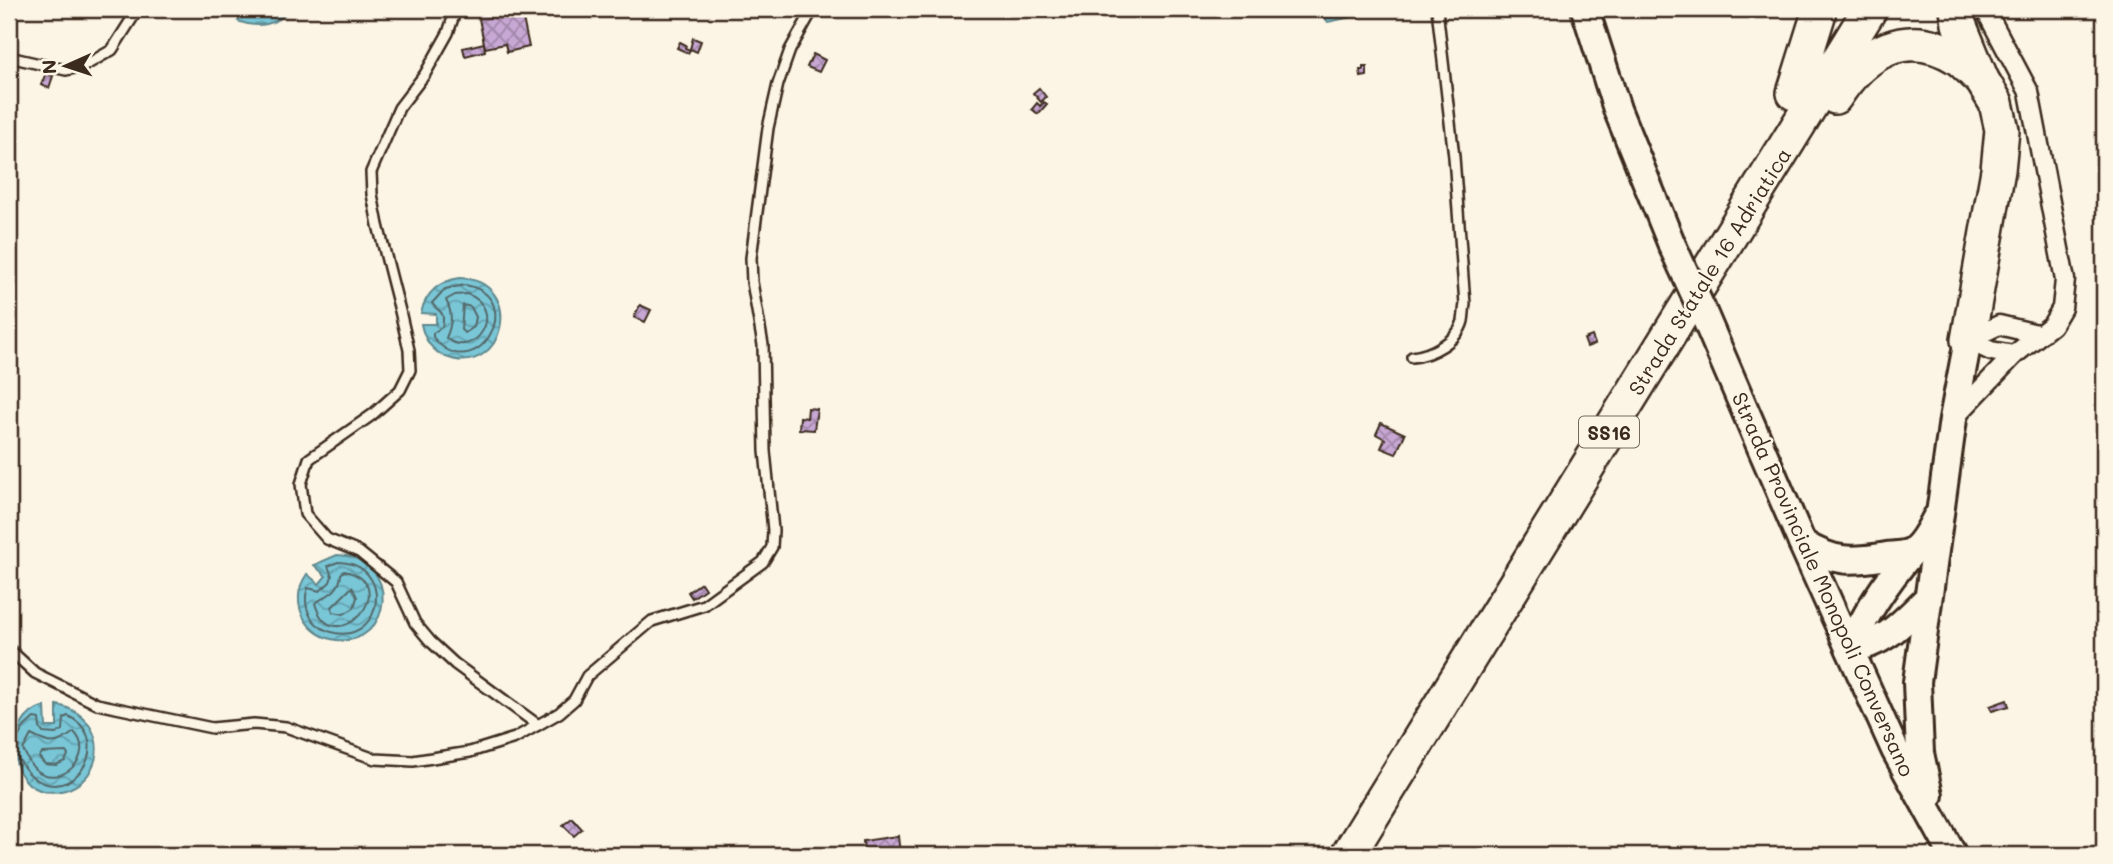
<svg xmlns="http://www.w3.org/2000/svg" width="2113" height="864" font-family="Mali,sans-serif">
<style>
.water{fill:url(#water-waves);stroke:#60888d;stroke-width:2}
.lines{fill:none;stroke-linecap:round;stroke-linejoin:round}
.shore{stroke:#546868;stroke-width:2}
.building{fill:url(#building-cross-hatch);stroke:#3b2a1e;stroke-width:2}
.lane-casing{stroke:#3b2a1e;stroke-width:14}
.street-casing{stroke:#3b2a1e;stroke-width:23}
.secondary-casing{stroke:#3b2a1e;stroke-width:32}
.highway-casing{stroke:#3b2a1e;stroke-width:38}
.lane{stroke:#fcf5e5;stroke-width:9}
.street{stroke:#fcf5e5;stroke-width:18}
.secondary{stroke:#fcf5e5;stroke-width:26}
.highway{stroke:#fcf5e5;stroke-width:33}
.secondary-bridge-casing{stroke:#3b2a1e;stroke-width:32;stroke-linecap:butt}
.secondary-bridge{stroke:#fcf5e5;stroke-width:26}
.labels{text-anchor:middle;dominant-baseline:central;stroke-width:5;stroke-linejoin:round;paint-order:stroke}
.shield{fill:#fcf5e5;stroke:#75675a;stroke-width:2}
.shield-label{font-size:19px;font-weight:bold;fill:#3b2a1e}
.street-label{font-size:21px;fill:#3b2a1e;stroke:#fcf5e5}
</style>
<defs>
<pattern id="water-waves" width="16" height="10" patternUnits="userSpaceOnUse" patternTransform="scale(1.75)"><rect width="16" height="10" fill="#79c6d7"/><path d="M0 5q4-4 8 0t8 0" fill="none" stroke="#64a1ae"/></pattern>
<pattern id="building-cross-hatch" width="8" height="8" patternUnits="userSpaceOnUse" patternTransform="scale(1.75)"><rect width="8" height="8" fill="#c7a7d3"/><path d="M0 0l8 8M0 8l8-8" fill="none" stroke="#a388ab"/></pattern>
</defs>
<rect width="100%" height="100%" fill="#fcf5e5"/>
<filter id="ink" filterUnits="userSpaceOnUse"><feTurbulence type="fractalNoise" baseFrequency=".0143" numOctaves="2"/><feDisplacementMap in="SourceGraphic" scale="14" xChannelSelector="R" yChannelSelector="G"/><feConvolveMatrix kernelMatrix="1 2 1 2 8 2 1 2 1" color-interpolation-filters="sRGB"/></filter>
<g filter="url(#ink)">
<g class="water">
<path d="M 246,9 L 290,9 C 277,25 258,29 238,21 Z"/>
<polygon points="1327,9 1352,9 1352,17 1328,22 1323,16"/>
<path d="M 460,278 C 528,281 504,380 446,357 C 432,351 424,339 421,324 L 436,324 L 436,314 L 421,313 C 426,292 439,281 460,278 Z"/>
<path d="M 337,555 C 403,557 393,647 336,640 C 323,638 312,631 305,620 C 296,605 297,588 307,574 L 319,584 L 326,576 L 314,565 Z"/>
<path d="M 57,705 C 87,710 107,741 91,770 C 85,781 73,789 61,791 C 5,801 0,718 45,706 L 46,727 L 57,727 Z"/>
</g>
<g class="lines">
<g class="shore">
<path d="M 465,285 C 531,297 475,391 433,337 L 433,333 L 442,327 C 446,309 438,313 432,303 L 445,289 Z"/>
<path d="M 467,294 C 508,309 475,362 446,338 C 452,324 453,314 446,300 L 455,295 Z"/>
<polygon points="463,305 471,307 476,317 474,327 465,333 461,330"/>
<path d="M 338,562 C 394,563 384,642 335,633 C 326,631 317,626 312,619 C 306,610 304,598 308,588 L 320,591 L 330,582 L 332,576 L 328,566 Z"/>
<path d="M 344,571 C 407,584 332,665 315,603 C 327,595 340,592 341,574 Z"/>
<polygon points="352,587 357,597 354,608 344,614 333,612 332,607"/>
<path d="M 74,732 C 97,755 60,791 35,769 C 29,764 27,756 23,750 L 31,735 C 50,745 56,746 74,732 Z"/>
<path d="M 9,743 L 16,741 L 24,727 L 34,718 L 39,719 L 40,728 L 43,733 L 56,734 L 63,730 L 64,718 L 68,716 C 125,744 55,829 17,756 L 9,754"/>
<polygon points="66,752 68,755 65,761 56,765 45,764 39,757 42,753"/>
</g>
</g>
<g class="building">
<polygon points="477,9 521,9 529,47 507,52 505,44 485,48"/>
<polygon points="693,38 701,41 697,52 690,49"/>
<polygon points="680,42 686,45 685,48 690,50 688,53 677,48"/>
<polygon points="484,43 485,51 465,56 463,48"/>
<polygon points="813,54 825,60 819,72 807,67"/>
<polygon points="1363,67 1367,67 1367,76 1361,77 1360,70 1363,70"/>
<polygon points="46,73 53,76 49,88 41,85"/>
<polygon points="1039,88 1046,97 1041,102 1033,93"/>
<polygon points="1044,102 1047,104 1038,114 1032,109 1037,103 1040,106"/>
<polygon points="640,305 651,310 645,322 634,317"/>
<polygon points="1592,336 1595,344 1587,347 1584,339"/>
<polygon points="808,408 817,409 814,430 799,429 800,417 807,418"/>
<polygon points="1381,423 1405,434 1396,454 1381,448 1385,439 1376,434"/>
<polygon points="701,583 705,589 692,598 688,592"/>
<polygon points="2007,700 2009,706 1992,711 1990,706"/>
<polygon points="572,818 582,829 574,836 563,825"/>
<polygon points="898,836 900,854 864,855 863,841"/>
</g>
<g class="lines">
<defs>
<g id="lane">
<polyline points="456,9 448,33 425,74 399,108 371,172 372,194 378,225 400,311 409,350 410,370 400,390 372,415 309,459 301,484 305,514 327,539 359,552 396,582 415,623 430,641 455,664 538,725"/>
<polyline points="9,57 66,70 84,66 112,50 138,9"/>
<path d="M 1412,357 C 1431,355 1458,341 1463,321 C 1464,316 1464,309 1465,304 L 1454,157 L 1437,9"/>
<polyline points="9,649 35,673 97,704 212,728 254,724 286,727 375,759 413,761 470,752 515,738 559,713 574,700 587,676 652,621 704,605 763,562 772,547 773,530 765,451 763,345 752,282 751,258 768,128 778,84 790,50 813,9"/>
</g>
<g id="street">
<polyline points="1968,340 1999,325 2037,334"/>
<polyline points="1968,340 1991,351 2014,355"/>
<polyline points="1953,419 2014,355 2052,325 2062,308 2065,280 2029,92 1985,9"/>
</g>
<g id="secondary">
<polyline points="1585,9 1617,109 1672,245"/>
<polyline points="1702,310 1802,543 1895,750 1953,855"/>
<path d="M 1802,543 C 1833,563 1852,562 1887,556 C 1895,555 1907,555 1914,550 C 1924,542 1930,529 1936,518"/>
<path d="M 1850,649 C 1865,613 1887,581 1912,552"/>
<path d="M 1850,649 C 1886,643 1902,623 1927,599"/>
<polyline points="1929,795 1920,753 1917,682 1953,419 1968,340"/>
</g>
<g id="highway">
<polyline points="1957,9 1959,24 1982,80 1996,103 2002,130 1998,170 1968,340"/>
<polyline points="1794,93 1818,16 1818,9"/>
<path d="M 1835,97 C 1864,52 1907,26 1958,58 C 1966,64 1974,73 1982,80"/>
<polyline points="1348,855 1870,9"/>
</g>
</defs>
<use href="#lane" class="lane-casing"/>
<use href="#street" class="street-casing"/>
<use href="#secondary" class="secondary-casing"/>
<use href="#highway" class="highway-casing"/>
<use href="#lane" class="lane"/>
<use href="#street" class="street"/>
<use href="#secondary" class="secondary"/>
<use href="#highway" class="highway"/>
<defs>
<polyline id="secondary-bridge" points="1672,245 1702,310"/>
</defs>
<use href="#secondary-bridge" class="secondary-bridge-casing"/>
<use href="#secondary-bridge" class="secondary-bridge"/>
</g>
</g>
<g class="labels">
<rect class="shield" x="1579" y="416.5" width="60" height="31" rx="5"/>
<g class="shield-label">
<text x="1609" y="432">SS16</text>
</g>
<g class="street-label">
<text transform="translate(1709 271) rotate(-58)">Strada Statale 16 Adriatica</text>
<text transform="translate(1824 584) rotate(66)">Strada Provinciale Monopoli Conversano</text>
</g>
</g>
<rect width="2113" height="864" fill="none" stroke="#fcf5e5" stroke-width="35"/>
<rect x="18" y="18" width="2078" height="829" fill="none" stroke="#3b2a1e" stroke-width="2.5" filter="url(#ink)"/>
<g transform="translate(66 66) rotate(267)" stroke="#fcf5e5" stroke-width="5" paint-order="stroke">
<path d="M0-5L12 26L0 18L-12 26Z" fill="#3b2a1e"/>
<text y="-10" font-size="19" font-weight="bold" text-anchor="middle" fill="#3b2a1e">N</text>
</g>
</svg>
